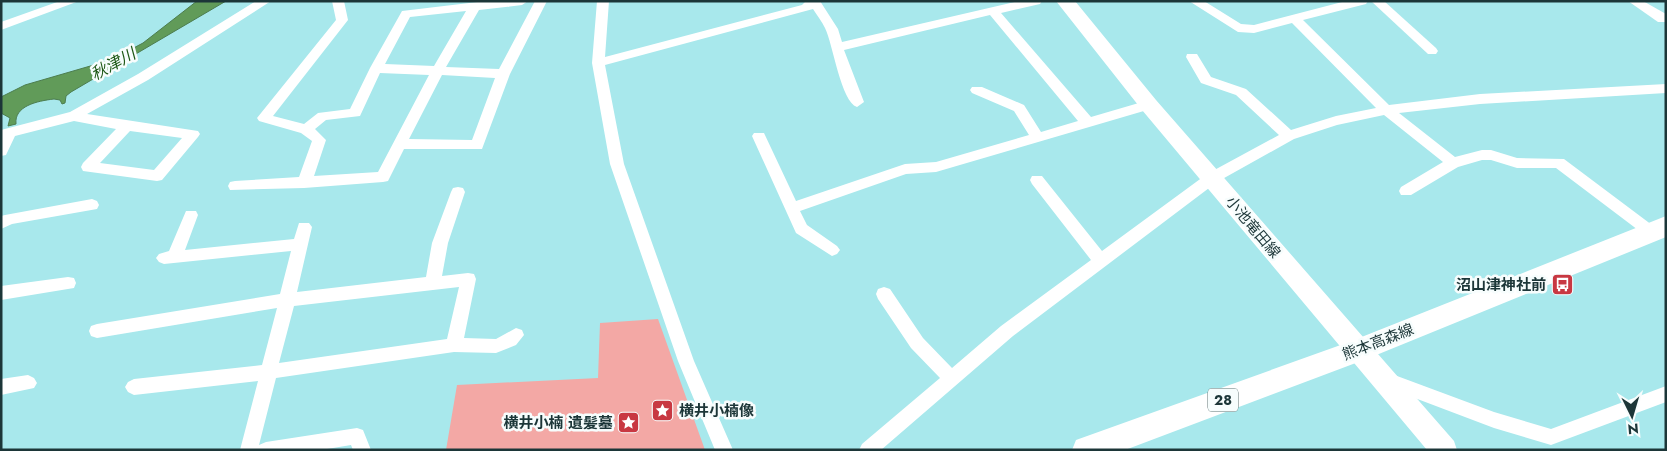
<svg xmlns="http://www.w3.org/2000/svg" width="1667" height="451" font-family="Jost,'Noto Sans JP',sans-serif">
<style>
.green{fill:#f3a8a5}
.water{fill:#619b59;stroke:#4c7d4f}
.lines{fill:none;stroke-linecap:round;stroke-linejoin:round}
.street{fill:#fff;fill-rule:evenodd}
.secondary{fill:#fff;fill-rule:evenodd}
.primary{fill:#fff;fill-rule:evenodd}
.labels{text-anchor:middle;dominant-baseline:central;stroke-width:5;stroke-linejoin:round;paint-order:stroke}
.shield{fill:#f7fdfd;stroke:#5e7273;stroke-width:1}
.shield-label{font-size:14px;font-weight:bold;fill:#1c3638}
.street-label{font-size:15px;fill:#1c3638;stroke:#f7fdfd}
.poi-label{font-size:15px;font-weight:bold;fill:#1c3638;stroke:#f7fdfd;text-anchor:end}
.water-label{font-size:16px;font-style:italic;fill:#1e5816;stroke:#f7fdfd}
</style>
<rect width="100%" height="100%" fill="#a8e8ec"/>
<polygon class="green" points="658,319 705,450 446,450 457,385 598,378 600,323"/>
<path class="water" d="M 197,1 L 226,1 L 71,92 L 66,96 L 65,103 L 62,104 L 60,100 L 54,99 C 37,101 14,106 16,124 L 8,126 L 10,118 L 1,113 L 1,97 L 25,85 L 111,60 L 143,43 Z"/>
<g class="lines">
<g class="street">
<polygon points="60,1 79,1 1,30 1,22"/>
<path d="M 256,1 L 271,1 L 148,80 L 87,114 L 198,131 L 200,134 L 198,137 L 162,180 L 157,181 L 83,171 L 81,167 L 83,163 L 116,129 L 74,121 L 15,136 L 6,155 L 1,156 L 1,130 L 70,112 L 138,74 ZM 130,131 L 182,138 L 154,170 L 100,163 Z"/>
<path d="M 332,1 L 344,1 L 348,20 L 273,116 L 304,124 L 318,113 L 350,109 L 370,68 L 402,11 L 486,1 L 528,1 L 522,5 L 479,10 L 446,67 L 499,69 L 535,1 L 547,1 L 510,74 L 482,149 L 404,149 L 388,181 L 383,182 L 304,188 L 230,190 L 228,186 L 230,182 L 235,181 L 299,177 L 312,141 L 301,133 L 259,121 L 257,118 L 336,20 ZM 466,11 L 434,66 L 385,64 L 410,17 ZM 380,73 L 429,75 L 378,172 L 314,176 L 326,140 L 315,129 L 326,120 L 360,116 ZM 442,75 L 495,78 L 472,140 L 409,139 Z"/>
<path d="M 597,1 L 609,1 L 605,57 L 802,5 L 806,1 L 820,1 L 838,29 L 842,42 L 1019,1 L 1042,1 L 1040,4 L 1001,13 L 1091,117 L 1149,100 L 1156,105 L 1154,108 L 936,172 L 906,174 L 800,211 L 807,225 L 837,246 L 840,250 L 837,254 L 832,256 L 796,233 L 752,136 L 754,133 L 764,133 L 796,201 L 905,164 L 936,162 L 1029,135 L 1014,111 L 972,93 L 970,90 L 972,87 L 982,87 L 1024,105 L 1041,132 L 1078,121 L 990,15 L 844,50 L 864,102 L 857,107 C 841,102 833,44 825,28 C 822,22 817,15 813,9 L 605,65 L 624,164 L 694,361 L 733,450 L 715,450 L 678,361 L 610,164 L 592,63 Z"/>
<polygon points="1189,1 1204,1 1241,24 1254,25 1346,1 1368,1 1366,4 1303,20 1389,105 1480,94 1666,84 1666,93 1480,104 1399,113 1455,157 1482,150 1491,150 1517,158 1564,159 1656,228 1659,232 1656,236 1646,236 1556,168 1517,168 1491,160 1482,160 1458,167 1411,195 1401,195 1399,191 1401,187 1443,162 1384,115 1337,125 1294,139 1217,182 1013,336 881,450 859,450 862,444 940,378 911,348 878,299 876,294 878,289 884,287 890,289 923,338 952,368 1001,326 1091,260 1032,184 1030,180 1032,176 1042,176 1102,251 1207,174 1279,135 1236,95 1201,83 1186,57 1187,54 1197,54 1211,77 1246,89 1291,130 1336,116 1376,108 1292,23 1254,33 1238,32"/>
<polygon points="1371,1 1384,1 1436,48 1438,51 1436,54 1428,54"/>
<polygon points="1628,1 1643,1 1666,14 1666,22 1658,22"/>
<path d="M 458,187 L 463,188 L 465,192 L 448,243 L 442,276 L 468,273 L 474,274 L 476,279 L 464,338 L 496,339 L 516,328 L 522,330 L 524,335 L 516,345 L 496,353 L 454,352 L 276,378 L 259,445 L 266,442 L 357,428 L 363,430 L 371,450 L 353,450 L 351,445 L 321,450 L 240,450 L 258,381 L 134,395 L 128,392 L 125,387 L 128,382 L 134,379 L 262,365 L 277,308 L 97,338 L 91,336 L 89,331 L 91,326 L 97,324 L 280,294 L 291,251 L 164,264 L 159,262 L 156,258 L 159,254 L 169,251 L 186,211 L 196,211 L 198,215 L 185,250 L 294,239 L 299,223 L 309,223 L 312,227 L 297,292 L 426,277 L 432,243 L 451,192 L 453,188 ZM 459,287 L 447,339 L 279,363 L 294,306 Z"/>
<polygon points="92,199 97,201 99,205 97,209 12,224 1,229 1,216 5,215"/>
<polygon points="68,277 74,278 76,283 74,288 1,300 1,286"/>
<polygon points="1389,373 1494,412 1551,429 1666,386 1666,402 1551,445 1494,428 1383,386 1380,381 1383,376"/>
<polygon points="28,375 34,378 37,383 34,388 1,395 1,379"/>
</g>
<polygon class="secondary" points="1056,1 1075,1 1156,100 1454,441 1457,450 1427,450 1142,110"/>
<polygon class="primary" points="1666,216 1666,237 1369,358 1125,450 1072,450 1076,440 1349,342"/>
</g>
<defs>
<symbol id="bus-square" viewBox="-11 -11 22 22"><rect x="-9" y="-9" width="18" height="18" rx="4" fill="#c83842" stroke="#f7fdfd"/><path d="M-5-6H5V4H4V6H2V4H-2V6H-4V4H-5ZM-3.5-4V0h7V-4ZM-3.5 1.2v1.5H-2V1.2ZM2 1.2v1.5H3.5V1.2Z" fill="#fff"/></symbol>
<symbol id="sight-square" viewBox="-11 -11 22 22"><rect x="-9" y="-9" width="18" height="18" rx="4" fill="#c83842" stroke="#f7fdfd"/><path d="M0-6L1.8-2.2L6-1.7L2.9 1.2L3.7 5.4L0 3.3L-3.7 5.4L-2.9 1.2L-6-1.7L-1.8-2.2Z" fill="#fff"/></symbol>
</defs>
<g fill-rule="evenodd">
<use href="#bus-square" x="1550" y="272" width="25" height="25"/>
<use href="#sight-square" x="650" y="398" width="25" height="25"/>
<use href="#sight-square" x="616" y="410" width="25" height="25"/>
</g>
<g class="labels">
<rect class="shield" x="1208" y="388.5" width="30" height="23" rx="4"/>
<g class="shield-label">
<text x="1223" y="400">28</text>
</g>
<g class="street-label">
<text transform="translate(1253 227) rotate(50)">小池竜田線</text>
<text transform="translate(1378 342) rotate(-21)">熊本高森線</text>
</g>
<g class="poi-label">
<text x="1546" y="285">沼山津神社前</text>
<text x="679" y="411" text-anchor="start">横井小楠像</text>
<text x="613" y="423">横井小楠 遺髪墓</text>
</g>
<g class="water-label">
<text transform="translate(113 64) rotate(-29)">秋津川</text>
</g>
</g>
<rect width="1667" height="451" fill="none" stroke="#1c3638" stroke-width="5"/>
<g transform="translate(1632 416) rotate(175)" stroke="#f7fdfd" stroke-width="4" paint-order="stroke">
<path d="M0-4L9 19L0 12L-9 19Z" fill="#1c3638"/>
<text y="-8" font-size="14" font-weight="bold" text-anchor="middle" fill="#1c3638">N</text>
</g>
</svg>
